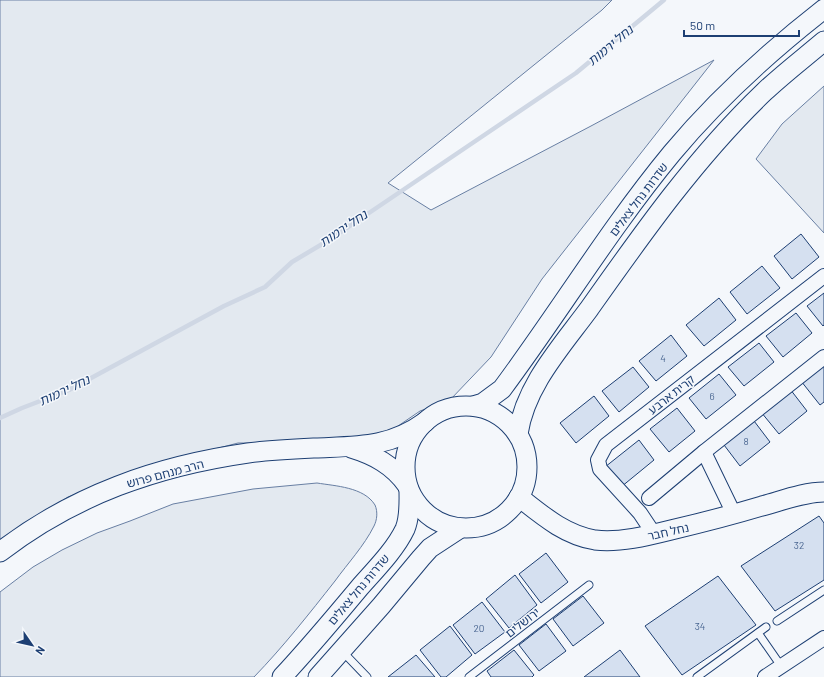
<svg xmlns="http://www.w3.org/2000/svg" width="824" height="677" font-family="Barlow,'Noto Sans Hebrew',sans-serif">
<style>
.green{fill:#e3e9f0;stroke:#687fa3}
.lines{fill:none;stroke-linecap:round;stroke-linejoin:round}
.stream{stroke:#cfd7e4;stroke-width:4.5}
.building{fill:#d5e0f0;stroke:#1d3f73}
.lane-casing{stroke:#1d3f73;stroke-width:9}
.street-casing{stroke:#1d3f73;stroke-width:16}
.secondary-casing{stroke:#1d3f73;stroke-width:21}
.lane{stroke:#f4f7fb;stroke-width:7}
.street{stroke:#f4f7fb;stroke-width:14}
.secondary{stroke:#f4f7fb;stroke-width:19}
.labels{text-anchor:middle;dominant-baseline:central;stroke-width:3;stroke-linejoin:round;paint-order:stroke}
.number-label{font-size:10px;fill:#4b6792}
.street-label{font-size:12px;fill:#1d3f73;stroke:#f4f7fb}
.water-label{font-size:13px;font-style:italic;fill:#1d3f73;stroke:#f4f7fb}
</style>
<rect width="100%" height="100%" fill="#f4f7fb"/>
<g class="green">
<polygon points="0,0 612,0 602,10 388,183 431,210 591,126 714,60 542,279 491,357 450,400 420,411 379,439 344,443 238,443 153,465 68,497 0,541"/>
<polygon points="824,86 824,233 756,159 782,124"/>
<path d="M 317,483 C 335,486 364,487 375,505 C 378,512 377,520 374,526 C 364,546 348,563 335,581 C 309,614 283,647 254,677 L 0,677 L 0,592 L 33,567 L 62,550 L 97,533 L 130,521 L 173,504 L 253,489 Z"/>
</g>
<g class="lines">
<polyline class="stream" points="0,418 22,408 69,390 224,306 265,287 292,262 329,240 576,73 664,0"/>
</g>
<g class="building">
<polygon points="801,234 819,257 792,279 774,256"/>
<polygon points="762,266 780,288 747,314 730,292"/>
<polygon points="824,293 824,325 823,326 807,306"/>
<polygon points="719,298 736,320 704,346 686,325"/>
<polygon points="796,313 812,333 783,357 766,336"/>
<polygon points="671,335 687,356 656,381 639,361"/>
<polygon points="759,343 774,362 744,386 728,367"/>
<polygon points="824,362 824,402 820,405 801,381"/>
<polygon points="633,367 649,387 619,412 602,391"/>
<polygon points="719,374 736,395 706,419 689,398"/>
<polygon points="790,389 807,411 779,434 761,412"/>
<polygon points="594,396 609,416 576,443 560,423"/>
<polygon points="677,408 695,431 669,452 650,429"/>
<polygon points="751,417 770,442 740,466 721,441"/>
<polygon points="639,440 654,460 621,487 605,467"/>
<polygon points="819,516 824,523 824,580 775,611 741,566"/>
<polygon points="546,553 568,582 541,603 519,574"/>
<polygon points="515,575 537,605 509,628 486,599"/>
<polygon points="718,576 756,625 682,675 645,626"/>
<polygon points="583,596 604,623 573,646 553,619"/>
<polygon points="482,602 505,632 475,654 453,625"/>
<polygon points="546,624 566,651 539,671 519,645"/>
<polygon points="450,626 472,655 446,677 441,677 420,650"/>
<polygon points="514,650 534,675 532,677 491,677 487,671"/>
<polygon points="620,650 640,677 584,677"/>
<polygon points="416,655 435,677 388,677"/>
</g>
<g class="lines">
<defs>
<g id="lane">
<polyline points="777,621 824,590"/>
<polyline points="758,633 781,666"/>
<polyline points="342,651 367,677"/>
<polyline points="469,677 589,585"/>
<polyline points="697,677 766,627"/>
</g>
<g id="street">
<polyline points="704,452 734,514"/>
<polyline points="649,498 704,452 824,357"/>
<polyline points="654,534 640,513 600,469 598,460 606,445 824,276"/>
<polyline points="765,677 824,638"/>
</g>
<g id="secondary">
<circle cx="466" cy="467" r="61"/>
<path d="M 473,406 L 483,403 L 502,389 C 560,311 610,228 672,153 C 717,99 769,52 824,9"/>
<path d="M 518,434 C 525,386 561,347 589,309 C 642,234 697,156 764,92 C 783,74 804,58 824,41"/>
<path d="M 351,448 C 374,455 393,465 407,485"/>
<path d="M 519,497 C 543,516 565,535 595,540 C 619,543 647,536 671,530 C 701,523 732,515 762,506 C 781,501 804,492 824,492"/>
<path d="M 0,552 C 74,495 157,466 248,453 C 270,450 293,449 315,448 C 357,446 389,448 425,422"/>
<path d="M 282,677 C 309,648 335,617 360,587 C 375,570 395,550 405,529 C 410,517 409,503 409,490"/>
<polyline points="318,677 381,606 421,558 430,548 459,529"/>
</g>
</defs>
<use href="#lane" class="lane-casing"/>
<use href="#street" class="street-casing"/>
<use href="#secondary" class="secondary-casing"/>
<use href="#lane" class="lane"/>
<use href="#street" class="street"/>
<use href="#secondary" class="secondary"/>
</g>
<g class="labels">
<g class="number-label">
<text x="663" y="358">4</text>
<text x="712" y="396">6</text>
<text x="746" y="441">8</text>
<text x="799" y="545">32</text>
<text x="700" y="626">34</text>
<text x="479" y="628">20</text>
</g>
<g class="street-label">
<text transform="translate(638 199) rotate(-53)">שדרות נחל צאלים</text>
<text transform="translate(671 394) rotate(-38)">קרית ארבע</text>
<text transform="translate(165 473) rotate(-15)">הרב מנחם פרוש</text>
<text transform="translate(668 531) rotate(-13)">נחל חבר</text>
<text transform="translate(358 589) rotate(-50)">שדרות נחל צאלים</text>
<text transform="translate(522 622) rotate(-38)">ירושלים</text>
</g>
<g class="water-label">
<text transform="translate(610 45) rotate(-40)">נחל ירמות</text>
<text transform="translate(343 228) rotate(-34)">נחל ירמות</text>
<text transform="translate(64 390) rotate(-25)">נחל ירמות</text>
</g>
</g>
<g transform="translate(32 645) rotate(124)" stroke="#f4f7fb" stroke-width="3" paint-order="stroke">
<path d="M0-3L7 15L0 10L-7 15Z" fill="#1d3f73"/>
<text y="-6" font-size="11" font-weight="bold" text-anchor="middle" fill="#1d3f73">N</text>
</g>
<path d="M684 30v6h115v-6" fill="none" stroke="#1d3f73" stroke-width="2"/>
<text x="690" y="30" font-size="12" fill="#1d3f73" stroke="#f4f7fb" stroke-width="3" paint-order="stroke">50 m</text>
</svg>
